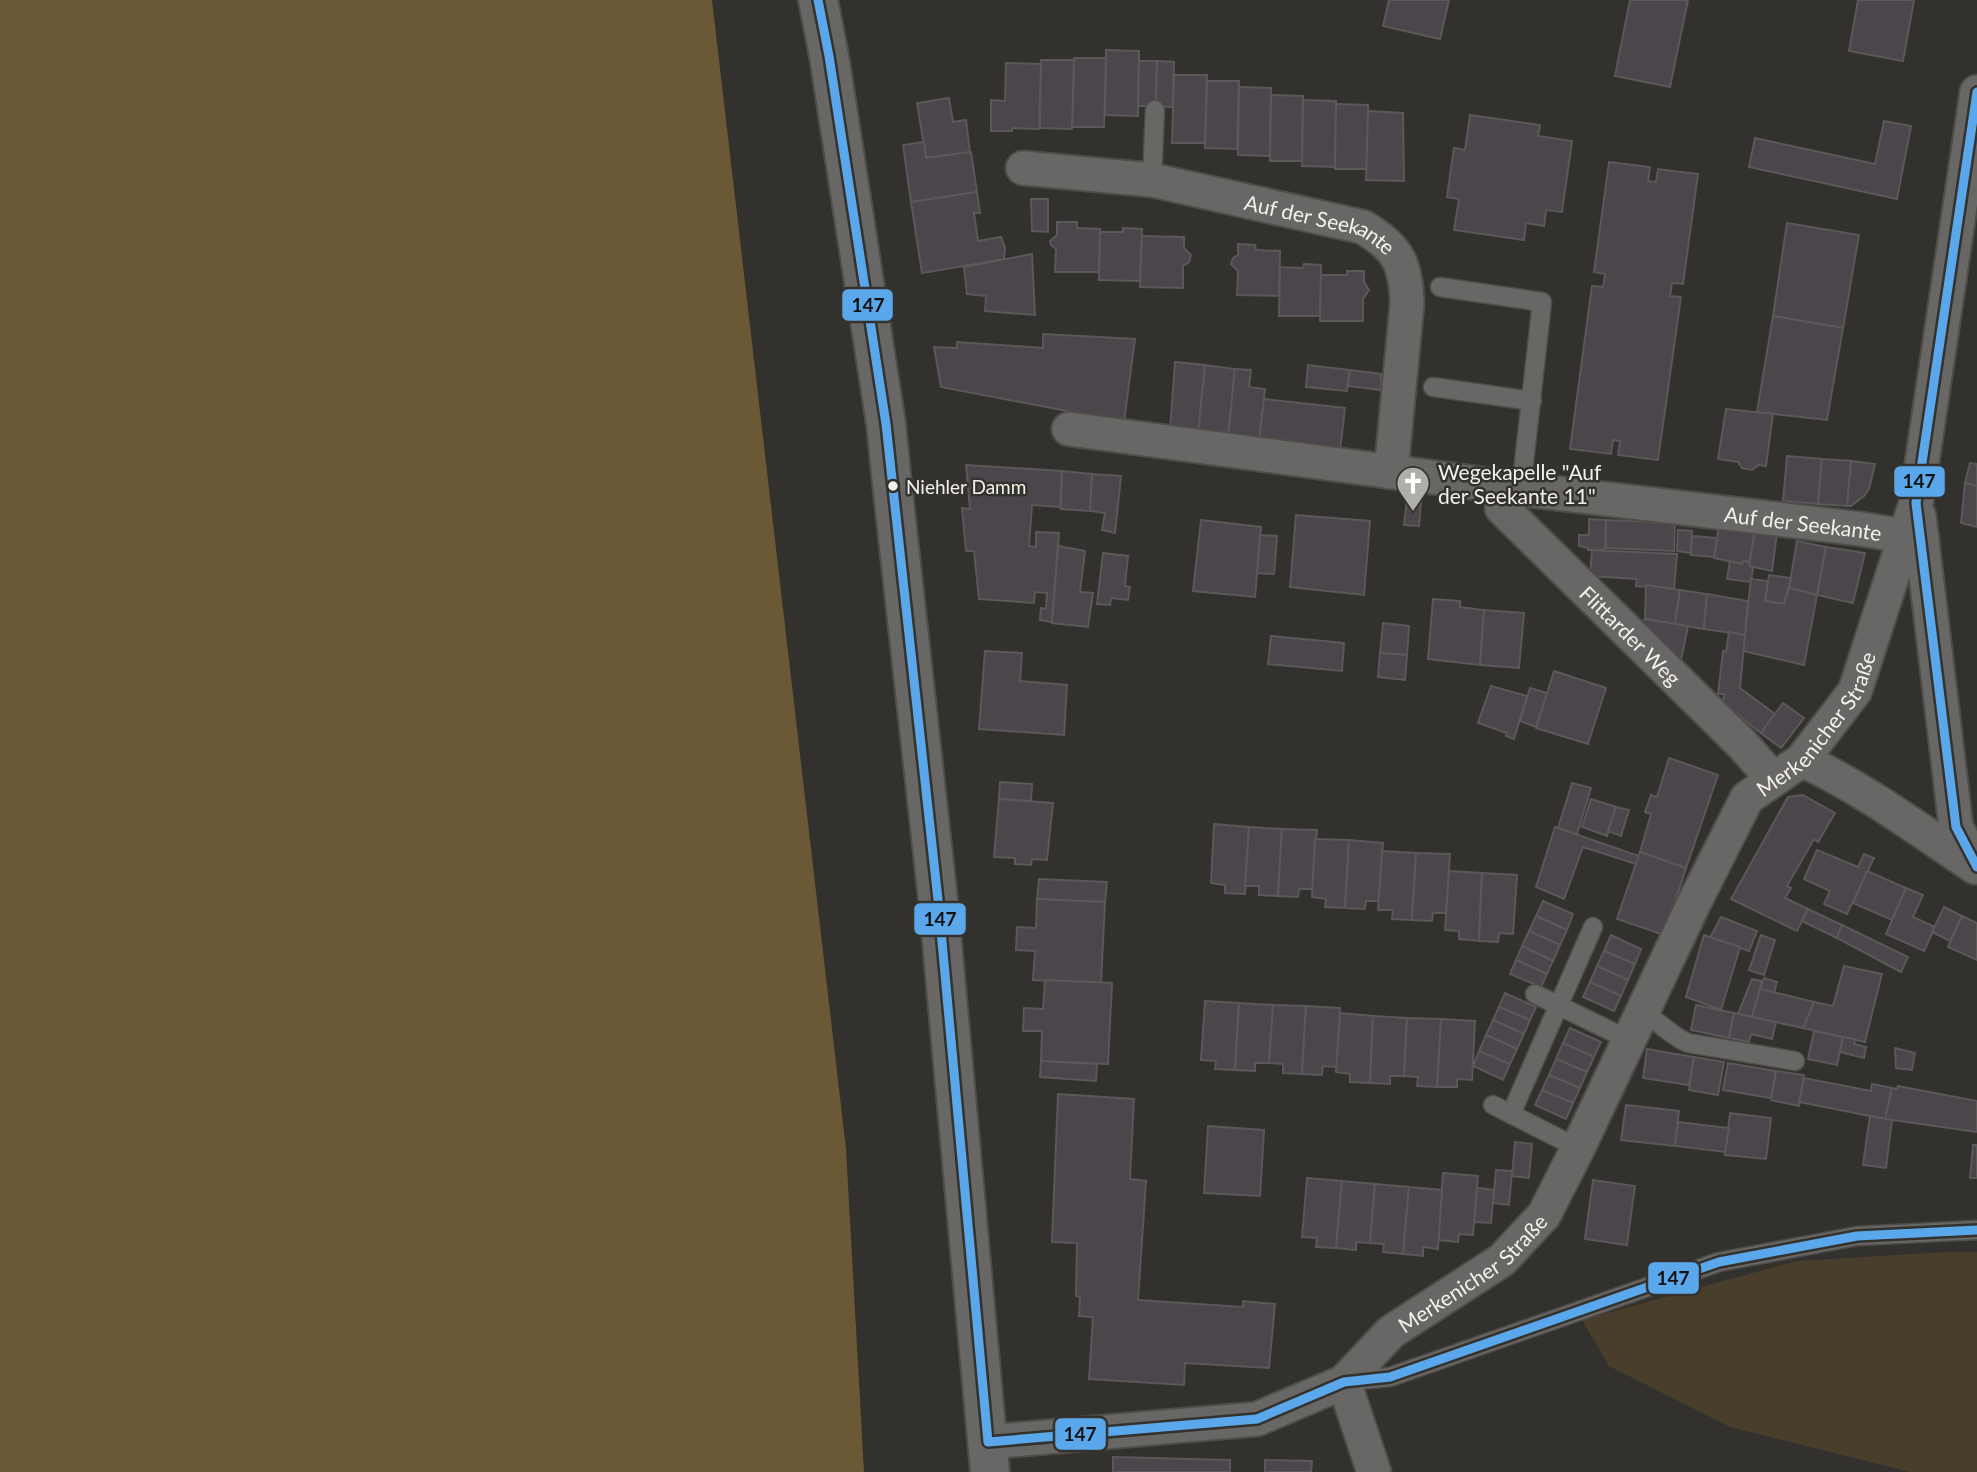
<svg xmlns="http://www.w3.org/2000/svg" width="1977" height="1472" font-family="Lato,sans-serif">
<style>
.green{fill:#483e2b}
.water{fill:#6b5936}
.building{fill:#4a464c;stroke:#5a5858;stroke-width:2}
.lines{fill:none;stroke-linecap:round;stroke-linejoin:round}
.lane-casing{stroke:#4e4d4a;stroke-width:21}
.street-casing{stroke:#4e4d4a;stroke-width:37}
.secondary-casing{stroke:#4e4d4a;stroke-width:42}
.lane{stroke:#696765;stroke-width:18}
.street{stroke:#696765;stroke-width:33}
.secondary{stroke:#696765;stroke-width:38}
.bus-1-casing{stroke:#34322d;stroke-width:14}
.bus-1{stroke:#5aa8eb;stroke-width:9}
.bus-dot{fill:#f3f1ee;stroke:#34322d;stroke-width:2.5}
.labels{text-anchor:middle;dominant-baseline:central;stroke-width:5;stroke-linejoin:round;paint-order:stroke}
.bus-label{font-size:19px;fill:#f3f1ee;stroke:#34322d;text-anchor:start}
.street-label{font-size:21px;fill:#f3f1ee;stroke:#34322d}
.poi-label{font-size:21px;fill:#f3f1ee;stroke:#34322d;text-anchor:start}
.line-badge{stroke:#34322d;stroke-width:2.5}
.pale-badge-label{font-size:19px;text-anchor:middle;font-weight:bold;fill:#111}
</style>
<rect width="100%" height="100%" fill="#33312e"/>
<polygon class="green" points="1946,1252 1977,1252 1977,1472 1910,1472 1730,1427 1609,1366 1582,1320 1796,1261"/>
<polygon class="water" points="0,0 712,0 846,1149 864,1472 0,1472"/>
<g class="building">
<polygon points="1389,0 1449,0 1440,39 1383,26"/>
<polygon points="1630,0 1688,0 1670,87 1615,76"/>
<polygon points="1858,0 1914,0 1903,61 1849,51"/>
<polygon points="1106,50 1139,51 1138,116 1105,115"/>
<polygon points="1074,58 1106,58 1104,127 1072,127"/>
<polygon points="1041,60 1074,60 1072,129 1040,128"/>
<polygon points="1139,61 1157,61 1156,106 1138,106"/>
<polygon points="1157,61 1174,62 1173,107 1156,106"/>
<polygon points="1006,63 1041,64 1039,129 1012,128 1012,131 991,131 991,100 1005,101"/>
<polygon points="1174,75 1207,75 1205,143 1172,143"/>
<polygon points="1207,81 1239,81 1237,149 1205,148"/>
<polygon points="1239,87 1271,88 1270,156 1238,155"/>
<polygon points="1271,95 1303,96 1302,161 1270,161"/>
<polygon points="949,98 953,122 966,120 970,152 926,158 917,103"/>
<polygon points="1303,100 1336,101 1335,167 1302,166"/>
<polygon points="1336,104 1368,105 1367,169 1335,169"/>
<polygon points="1368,111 1403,113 1404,181 1366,180"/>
<polygon points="1470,115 1540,125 1538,136 1572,141 1562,212 1546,210 1544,226 1526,223 1524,240 1454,230 1459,199 1447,197 1454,148 1465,150"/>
<polygon points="1884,121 1911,126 1897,199 1749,167 1755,138 1875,164"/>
<polygon points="924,142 926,158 971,152 977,192 911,202 903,145"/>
<polygon points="1609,162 1650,167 1648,181 1656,182 1658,169 1698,174 1683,284 1672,283 1670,296 1681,297 1658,460 1618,455 1620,441 1613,440 1611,454 1570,449 1592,286 1603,287 1605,274 1594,272"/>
<polygon points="977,192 980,213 974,213 978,241 1001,237 1005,248 1004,259 922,273 911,202"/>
<polygon points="1031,199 1048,199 1048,232 1032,231"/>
<polygon points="1057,222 1077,222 1077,228 1100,229 1099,272 1055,272 1056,249 1051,245 1050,241 1057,235"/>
<polygon points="1787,223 1859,235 1843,328 1773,316"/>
<polygon points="1123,228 1142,229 1140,281 1099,280 1100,232 1123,232"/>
<polygon points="1142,236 1184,237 1184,248 1191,255 1189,262 1183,266 1183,288 1140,287"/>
<polygon points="1238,244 1255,245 1256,250 1280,251 1279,296 1237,295 1238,271 1231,264 1233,258 1238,255"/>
<polygon points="1032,254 1035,315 985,311 986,296 967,294 964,267"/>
<polygon points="1304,264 1321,265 1320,316 1279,316 1280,267 1303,268"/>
<polygon points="1347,271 1364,271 1364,282 1369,290 1363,299 1363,321 1320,321 1321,275 1347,275"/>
<polygon points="1773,316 1843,328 1827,420 1757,412"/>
<polygon points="1043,334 1135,339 1124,422 941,387 934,347 957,348 957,342 1043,348"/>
<polygon points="1175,362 1205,365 1198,435 1170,430"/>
<polygon points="1205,365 1235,369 1228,438 1198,435"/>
<polygon points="1308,365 1350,370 1347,391 1306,387"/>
<polygon points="1235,369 1251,370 1249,387 1265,389 1259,442 1228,438"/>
<polygon points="1350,370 1381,374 1381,390 1348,386"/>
<polygon points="1264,399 1345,408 1340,451 1259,442"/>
<polygon points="1726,409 1773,414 1766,466 1759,465 1752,470 1742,468 1738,462 1718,459"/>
<polygon points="1787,456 1822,459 1818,504 1783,501"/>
<polygon points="1822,459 1851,461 1847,506 1818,504"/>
<polygon points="1851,461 1875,464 1869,489 1864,496 1851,506 1847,506"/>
<polygon points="1970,463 1977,464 1977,486 1965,483"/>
<polygon points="966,465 1062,471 1060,507 1032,505 1029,546 1036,547 1036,532 1059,533 1052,622 1040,620 1041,608 1046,609 1047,593 1035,592 1034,603 979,599 974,551 966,551 962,508 970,509"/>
<polygon points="1062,471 1092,474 1090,511 1061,509"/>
<polygon points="1092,474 1121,476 1115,533 1102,530 1105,513 1090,511"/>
<polygon points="1965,483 1977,486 1977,527 1961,523"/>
<polygon points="1407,499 1421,501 1419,526 1404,525"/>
<polygon points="1296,515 1370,521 1364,595 1290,587"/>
<polygon points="1589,519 1606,520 1605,550 1588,550 1588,548 1579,546 1579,535 1589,535"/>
<polygon points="1201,520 1261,527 1255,597 1193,591"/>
<polygon points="1606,520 1675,523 1674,551 1606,548"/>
<polygon points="1719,526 1755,530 1750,562 1743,561 1742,564 1714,558"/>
<polygon points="1678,530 1692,531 1690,553 1677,551"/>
<polygon points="1755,530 1777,533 1772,571 1749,566"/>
<polygon points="1260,535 1277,536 1274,574 1257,573"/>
<polygon points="1692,536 1717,538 1714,557 1691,555"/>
<polygon points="1797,541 1826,547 1817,595 1789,588"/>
<polygon points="1058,546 1085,551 1080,592 1093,593 1088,627 1052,623"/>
<polygon points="1826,547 1865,553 1853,603 1817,595"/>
<polygon points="1592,550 1677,554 1674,589 1636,586 1637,579 1590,576"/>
<polygon points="1103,553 1128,556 1125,586 1130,587 1128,600 1111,598 1110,605 1097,604"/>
<polygon points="1730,561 1742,564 1743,561 1750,562 1749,566 1753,567 1751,582 1727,579"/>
<polygon points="1769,575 1791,578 1784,604 1765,601"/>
<polygon points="1751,579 1768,581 1765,601 1784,604 1789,588 1817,595 1804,665 1743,651"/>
<polygon points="1646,585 1680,590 1675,624 1645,619"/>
<polygon points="1680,590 1707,594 1704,629 1675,624"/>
<polygon points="1707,594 1748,601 1745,635 1704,629"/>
<polygon points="1433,599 1460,601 1460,607 1484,610 1480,665 1428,659"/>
<polygon points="1484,610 1524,613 1519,668 1480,665"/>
<polygon points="1645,619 1688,626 1680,665 1639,627"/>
<polygon points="1383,623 1409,626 1407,655 1380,653"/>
<polygon points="1729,632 1745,635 1740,688 1775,714 1761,733 1723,703 1724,694 1718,694 1723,651 1726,652"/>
<polygon points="1271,636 1344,643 1342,671 1268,664"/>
<polygon points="985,651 1022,653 1020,681 1067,685 1064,735 979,729"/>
<polygon points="1380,653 1407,655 1405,680 1378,677"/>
<polygon points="1554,671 1606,688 1588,744 1536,728"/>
<polygon points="1491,686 1527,696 1514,739 1506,736 1507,733 1478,723"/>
<polygon points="1530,688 1547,693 1536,727 1520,721"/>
<polygon points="1783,703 1804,718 1781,748 1761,733"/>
<polygon points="1669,758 1718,775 1686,868 1640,852 1651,814 1645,812 1651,795 1657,797"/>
<polygon points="1000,782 1032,784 1031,801 999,799"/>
<polygon points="1572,783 1591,788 1577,834 1558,828"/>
<polygon points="1803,795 1835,813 1818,842 1814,839 1787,886 1791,888 1785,898 1808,909 1797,931 1731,899 1788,797"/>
<polygon points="999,799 1053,803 1047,860 1032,859 1031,865 1015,864 1015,858 994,857"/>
<polygon points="1591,799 1616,807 1607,836 1582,827"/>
<polygon points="1616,807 1629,810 1621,836 1608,831"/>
<polygon points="1214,824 1249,827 1245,894 1225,893 1225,885 1211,883"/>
<polygon points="1249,827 1282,829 1278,896 1259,895 1259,886 1245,886"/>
<polygon points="1555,827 1639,856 1636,864 1583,847 1564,899 1536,887"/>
<polygon points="1282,829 1317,830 1313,889 1299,889 1298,897 1278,896"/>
<polygon points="1315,839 1349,840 1345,908 1325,907 1326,899 1312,897"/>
<polygon points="1349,840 1383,843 1379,901 1366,901 1365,909 1345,908"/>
<polygon points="1817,850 1858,867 1864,854 1874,858 1847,914 1824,904 1830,891 1804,879"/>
<polygon points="1382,851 1416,853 1412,920 1392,919 1393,910 1378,910"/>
<polygon points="1640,852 1686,868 1664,935 1617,919"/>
<polygon points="1416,853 1450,854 1446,913 1433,913 1432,921 1412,920"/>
<polygon points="1449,871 1482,873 1479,941 1459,939 1459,931 1445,930"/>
<polygon points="1867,871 1906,888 1892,920 1853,903"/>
<polygon points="1482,873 1517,875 1513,934 1499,933 1498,942 1479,941"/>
<polygon points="1039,879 1107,882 1105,902 1037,899"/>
<polygon points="1906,888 1923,895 1913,917 1935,927 1924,951 1886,934"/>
<polygon points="1037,899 1105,902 1101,983 1033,980 1035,951 1016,950 1017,927 1036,928"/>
<polygon points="1543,901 1573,914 1567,930 1536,916"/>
<polygon points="1944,907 1962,916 1950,941 1932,932"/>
<polygon points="1808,909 1842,925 1837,938 1802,921"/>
<polygon points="1536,916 1567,930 1560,945 1529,931"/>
<polygon points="1962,916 1977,923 1977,960 1948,947"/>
<polygon points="1721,917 1757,931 1749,951 1710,938"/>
<polygon points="1842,925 1908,957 1901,972 1837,938"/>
<polygon points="1529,931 1560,945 1553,961 1522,946"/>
<polygon points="1611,935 1641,949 1635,964 1604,951"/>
<polygon points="1704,935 1740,947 1721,1010 1686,997"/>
<polygon points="1761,935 1775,940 1764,975 1749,970"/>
<polygon points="1522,946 1553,961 1547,974 1516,960"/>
<polygon points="1604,951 1635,964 1628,980 1597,966"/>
<polygon points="1516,960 1547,974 1541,987 1510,974"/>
<polygon points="1597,966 1628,980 1621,996 1590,982"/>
<polygon points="1844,966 1882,974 1865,1042 1803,1028 1814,1002 1833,1006"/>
<polygon points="1764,978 1777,982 1774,993 1760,989"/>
<polygon points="1752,979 1762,981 1752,1017 1738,1014"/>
<polygon points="1045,980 1112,983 1108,1064 1041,1061 1042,1031 1023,1031 1024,1008 1043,1009"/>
<polygon points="1590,982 1621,996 1614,1011 1583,997"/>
<polygon points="1760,989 1814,1002 1803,1028 1752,1017"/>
<polygon points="1505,993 1536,1007 1530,1020 1499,1007"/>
<polygon points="1205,1001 1239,1003 1235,1070 1215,1069 1216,1061 1201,1060"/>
<polygon points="1239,1003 1273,1005 1269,1063 1255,1063 1255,1071 1235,1070"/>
<polygon points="1273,1005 1306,1006 1302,1074 1283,1073 1283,1064 1269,1063"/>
<polygon points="1696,1005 1734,1013 1729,1038 1691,1030"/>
<polygon points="1306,1006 1340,1008 1337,1067 1323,1066 1322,1075 1302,1074"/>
<polygon points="1499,1007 1530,1020 1524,1034 1493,1020"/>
<polygon points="1340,1013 1373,1016 1370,1083 1350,1082 1350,1074 1336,1072"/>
<polygon points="1734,1013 1776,1022 1772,1039 1751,1034 1749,1042 1729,1038"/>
<polygon points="1373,1016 1407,1018 1404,1076 1390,1076 1390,1084 1370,1083"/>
<polygon points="1407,1018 1441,1019 1437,1087 1417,1086 1418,1077 1404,1076"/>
<polygon points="1441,1019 1475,1021 1472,1080 1457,1079 1457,1087 1437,1087"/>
<polygon points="1493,1020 1524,1034 1517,1049 1486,1035"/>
<polygon points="1570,1028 1601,1042 1594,1057 1563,1043"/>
<polygon points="1814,1031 1843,1037 1837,1065 1808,1059"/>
<polygon points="1486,1035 1517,1049 1510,1064 1479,1051"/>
<polygon points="1843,1037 1855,1039 1854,1044 1866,1047 1864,1058 1840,1052"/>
<polygon points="1563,1043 1594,1057 1587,1072 1556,1059"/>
<polygon points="1895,1048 1915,1053 1912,1070 1896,1068"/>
<polygon points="1647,1049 1694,1057 1689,1085 1643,1078"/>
<polygon points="1479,1051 1510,1064 1503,1080 1473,1066"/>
<polygon points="1694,1057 1724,1062 1718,1095 1689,1090"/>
<polygon points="1556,1059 1587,1072 1580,1088 1549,1075"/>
<polygon points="1041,1061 1097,1064 1096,1081 1040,1077"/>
<polygon points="1728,1063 1776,1071 1771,1098 1723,1090"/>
<polygon points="1776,1071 1804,1075 1799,1106 1771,1100"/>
<polygon points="1549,1075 1580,1088 1573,1103 1542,1090"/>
<polygon points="1804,1078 1871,1091 1872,1084 1892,1088 1885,1119 1799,1102"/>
<polygon points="1898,1086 1977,1101 1977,1132 1885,1119 1892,1088 1897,1089"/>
<polygon points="1542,1090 1573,1103 1566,1119 1535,1105"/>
<polygon points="1058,1094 1134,1099 1130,1179 1146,1181 1138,1300 1243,1307 1243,1301 1275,1304 1269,1368 1185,1363 1184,1385 1089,1379 1093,1317 1079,1316 1080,1297 1076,1296 1077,1243 1052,1242"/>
<polygon points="1626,1105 1679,1111 1675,1146 1621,1140"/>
<polygon points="1730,1113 1771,1118 1766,1159 1725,1155"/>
<polygon points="1870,1116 1892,1120 1886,1168 1863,1165"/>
<polygon points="1678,1122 1729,1128 1725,1152 1675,1146"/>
<polygon points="1208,1126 1264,1130 1260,1196 1204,1193"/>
<polygon points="1515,1142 1532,1144 1529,1178 1512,1176"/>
<polygon points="1973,1145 1977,1145 1977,1178 1970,1178"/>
<polygon points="1496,1170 1512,1171 1509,1205 1493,1203"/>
<polygon points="1443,1173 1478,1176 1473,1235 1459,1234 1458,1242 1438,1240"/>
<polygon points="1307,1178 1342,1181 1336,1248 1316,1247 1317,1238 1302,1237"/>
<polygon points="1593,1180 1635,1186 1627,1245 1585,1239"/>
<polygon points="1342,1181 1375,1184 1370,1243 1356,1242 1356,1250 1336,1248"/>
<polygon points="1375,1184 1409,1187 1403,1254 1383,1252 1384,1244 1370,1243"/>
<polygon points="1409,1187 1442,1190 1438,1249 1423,1247 1423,1256 1403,1254"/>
<polygon points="1477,1188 1494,1190 1491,1223 1474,1222"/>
<polygon points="1113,1457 1230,1460 1230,1472 1113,1472"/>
<polygon points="1265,1460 1312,1461 1311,1472 1265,1472"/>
</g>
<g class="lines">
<defs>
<g id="lane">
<polyline points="1152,180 1155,110"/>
<polyline points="1440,287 1542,302 1521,489"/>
<polyline points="1433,387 1532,401"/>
<polyline points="1535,994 1629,1040"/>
<path d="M 1642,1012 C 1659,1021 1671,1036 1688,1043 L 1795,1061"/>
<polyline points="1493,1105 1578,1148"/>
<polyline points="1511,1114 1593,927"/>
<polyline points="1348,1381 1390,1377 1719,1262 1857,1236 1977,1230"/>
</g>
<g id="street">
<path id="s1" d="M 1023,168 L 1152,180 L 1363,227 C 1398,248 1406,263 1407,304 L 1391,472"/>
<path id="s2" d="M 1069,429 L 1521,489 L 1861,529 L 1922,539"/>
<path id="s3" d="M 1504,486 L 1502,508 L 1742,744 L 1773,779"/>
<polyline points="1919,516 1956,827 1977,867"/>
<path d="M 1802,760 C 1863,788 1919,830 1975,867"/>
<polyline points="1344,1382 1374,1472"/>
<path id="s4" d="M 988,1442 L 1257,1419 L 1344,1382 L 1391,1332 L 1502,1260 L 1544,1215 L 1578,1148 L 1694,903 L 1747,798 L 1802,760 L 1855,691 L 1916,503 L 1977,92"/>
</g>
<polyline id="secondary" points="818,0 829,56 886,424 892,483 939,909 990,1472"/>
</defs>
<use href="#lane" class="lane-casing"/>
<use href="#street" class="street-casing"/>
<use href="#secondary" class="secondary-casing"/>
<use href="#lane" class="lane"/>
<use href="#street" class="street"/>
<use href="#secondary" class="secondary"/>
<defs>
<g id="bus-1">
<polyline points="818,0 829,56 886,424 939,909 988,1442 1257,1419 1344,1382 1390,1377 1719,1262 1857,1236 1977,1230"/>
<polyline points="1977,92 1916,503 1956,827 1977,867"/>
</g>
</defs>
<use href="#bus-1" class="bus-1-casing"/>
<use href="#bus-1" class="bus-1"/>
</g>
<defs>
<symbol id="church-pin" viewBox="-11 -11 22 30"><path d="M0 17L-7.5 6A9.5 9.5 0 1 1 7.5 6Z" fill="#b0aeab" stroke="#34322d"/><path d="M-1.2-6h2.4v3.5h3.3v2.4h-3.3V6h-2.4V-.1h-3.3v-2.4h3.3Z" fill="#fff"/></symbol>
</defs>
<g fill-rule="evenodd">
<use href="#church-pin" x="1394" y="464" width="38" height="52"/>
</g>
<circle class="bus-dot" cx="893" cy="486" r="6"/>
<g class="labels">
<g class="bus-label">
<text x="906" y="486">Niehler Damm</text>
</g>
<g class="street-label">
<text stroke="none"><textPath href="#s1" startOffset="304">Auf der Seekante</textPath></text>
<text stroke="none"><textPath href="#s2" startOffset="740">Auf der Seekante</textPath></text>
<text stroke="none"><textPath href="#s3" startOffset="203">Flittarder Weg</textPath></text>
<text stroke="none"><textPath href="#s4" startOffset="1195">Merkenicher Straße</textPath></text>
<text stroke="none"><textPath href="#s4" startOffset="534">Merkenicher Straße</textPath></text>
</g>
<g class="poi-label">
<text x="1438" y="471">Wegekapelle "Auf<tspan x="1438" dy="24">der Seekante 11"</tspan></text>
</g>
</g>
<g class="line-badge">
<rect x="841" y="288" width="53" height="34" rx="7" fill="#5aa8eb"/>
<rect x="1893" y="465" width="53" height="33" rx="7" fill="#5aa8eb"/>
<rect x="913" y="902" width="54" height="34" rx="7" fill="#5aa8eb"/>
<rect x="1647" y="1261" width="53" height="34" rx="7" fill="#5aa8eb"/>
<rect x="1054" y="1417" width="53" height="34" rx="7" fill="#5aa8eb"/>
</g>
<g class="pale-badge-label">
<text x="868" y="312">147</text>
<text x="1919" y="488">147</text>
<text x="940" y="926">147</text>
<text x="1673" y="1285">147</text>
<text x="1080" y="1441">147</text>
</g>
</svg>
